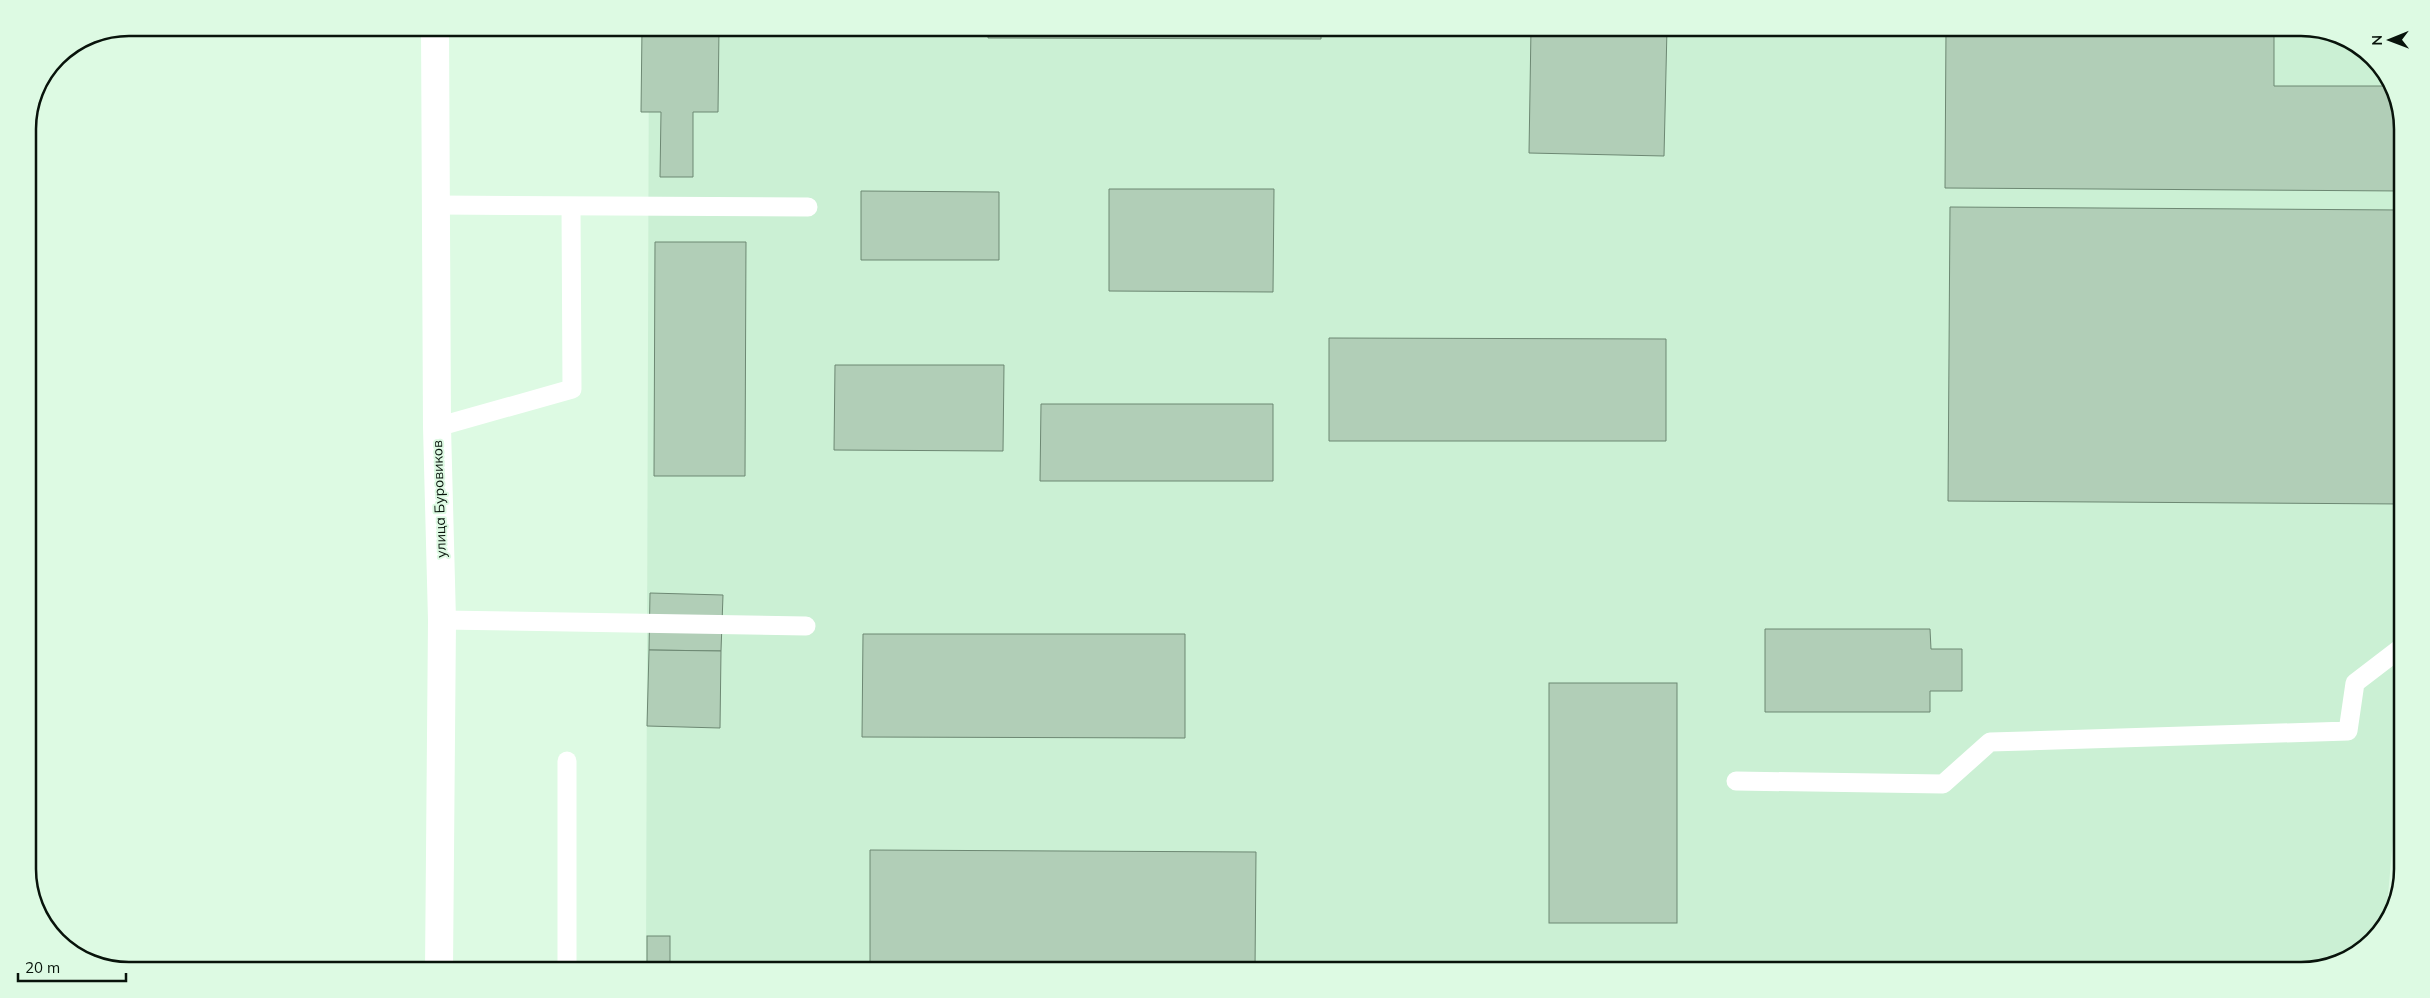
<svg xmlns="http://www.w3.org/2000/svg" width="2430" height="998" font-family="Mulish,sans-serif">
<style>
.built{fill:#cbf0d4}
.building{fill:#b1ceb7;stroke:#6d8873}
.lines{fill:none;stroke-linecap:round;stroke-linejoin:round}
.lane{stroke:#fff;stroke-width:19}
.street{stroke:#fff;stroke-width:28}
.labels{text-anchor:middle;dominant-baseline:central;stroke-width:4;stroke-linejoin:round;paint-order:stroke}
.street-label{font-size:14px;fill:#08130b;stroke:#ddfae3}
.rim{fill:none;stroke:#08130b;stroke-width:2.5}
</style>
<rect width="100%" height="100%" fill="#ddfae3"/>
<polygon class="built" points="649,28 2301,28 2340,35 2382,67 2402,122 2402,737 2386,918 2358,953 2301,970 646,970"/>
<g class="building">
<polygon points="642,28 719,28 718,112 693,112 693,177 660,177 661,112 641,112"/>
<polygon points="988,28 1321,28 1321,39 988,38"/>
<polygon points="1531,28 1667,28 1664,156 1529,153"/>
<polygon points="1946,28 2274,28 2274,86 2389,86 2402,122 2402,191 1945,188"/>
<polygon points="1109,189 1274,189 1273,292 1109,291"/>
<polygon points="861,191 999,192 999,260 861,260"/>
<polygon points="1950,207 2402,210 2402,504 1948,501"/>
<polygon points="655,242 746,242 745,476 654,476"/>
<polygon points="1329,338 1666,339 1666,441 1329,441"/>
<polygon points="835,365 1004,365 1003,451 834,450"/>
<polygon points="1041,404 1273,404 1273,481 1040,481"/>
<polygon points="650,593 723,595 721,651 649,650"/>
<polygon points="1765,629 1930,629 1931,649 1962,649 1962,691 1930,691 1930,712 1765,712"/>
<polygon points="863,634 1185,634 1185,738 862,737"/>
<polygon points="649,650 721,651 720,728 647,726"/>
<rect x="1549" y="683" width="128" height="240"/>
<polygon points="870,850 1256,852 1255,970 870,970"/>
<rect x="647" y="936" width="23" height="26"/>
</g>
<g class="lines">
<g class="lane">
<polyline points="437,205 808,207"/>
<polyline points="437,427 572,389 571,207"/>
<polyline points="442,620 806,626"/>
<polyline points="567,761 567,970"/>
<polyline points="1736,781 1943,784 1990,742 2348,731 2355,683 2402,647"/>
</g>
<polyline class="street" points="435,28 437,427 442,620 439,970"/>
</g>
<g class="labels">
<g class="street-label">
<text transform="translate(439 499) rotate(-92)">улица Буровиков</text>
</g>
</g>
<path d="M0 0H2430V998H0ZM129 36H2301A93 93 0 0 1 2394 129V869A93 93 0 0 1 2301 962H129A93 93 0 0 1 36 869V129A93 93 0 0 1 129 36Z" fill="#ddfae3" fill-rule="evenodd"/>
<path class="rim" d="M129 36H2301A93 93 0 0 1 2394 129V869A93 93 0 0 1 2301 962H129A93 93 0 0 1 36 869V129A93 93 0 0 1 129 36Z"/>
<g transform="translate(2390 40) rotate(269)" stroke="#ddfae3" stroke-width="4" paint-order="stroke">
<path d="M0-4L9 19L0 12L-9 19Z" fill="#08130b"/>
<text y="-8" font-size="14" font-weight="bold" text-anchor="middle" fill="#08130b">N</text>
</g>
<path d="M18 973v8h108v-8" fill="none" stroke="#08130b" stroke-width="2.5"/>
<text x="25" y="973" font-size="15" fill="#08130b" stroke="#ddfae3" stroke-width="4" paint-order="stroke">20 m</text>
</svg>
